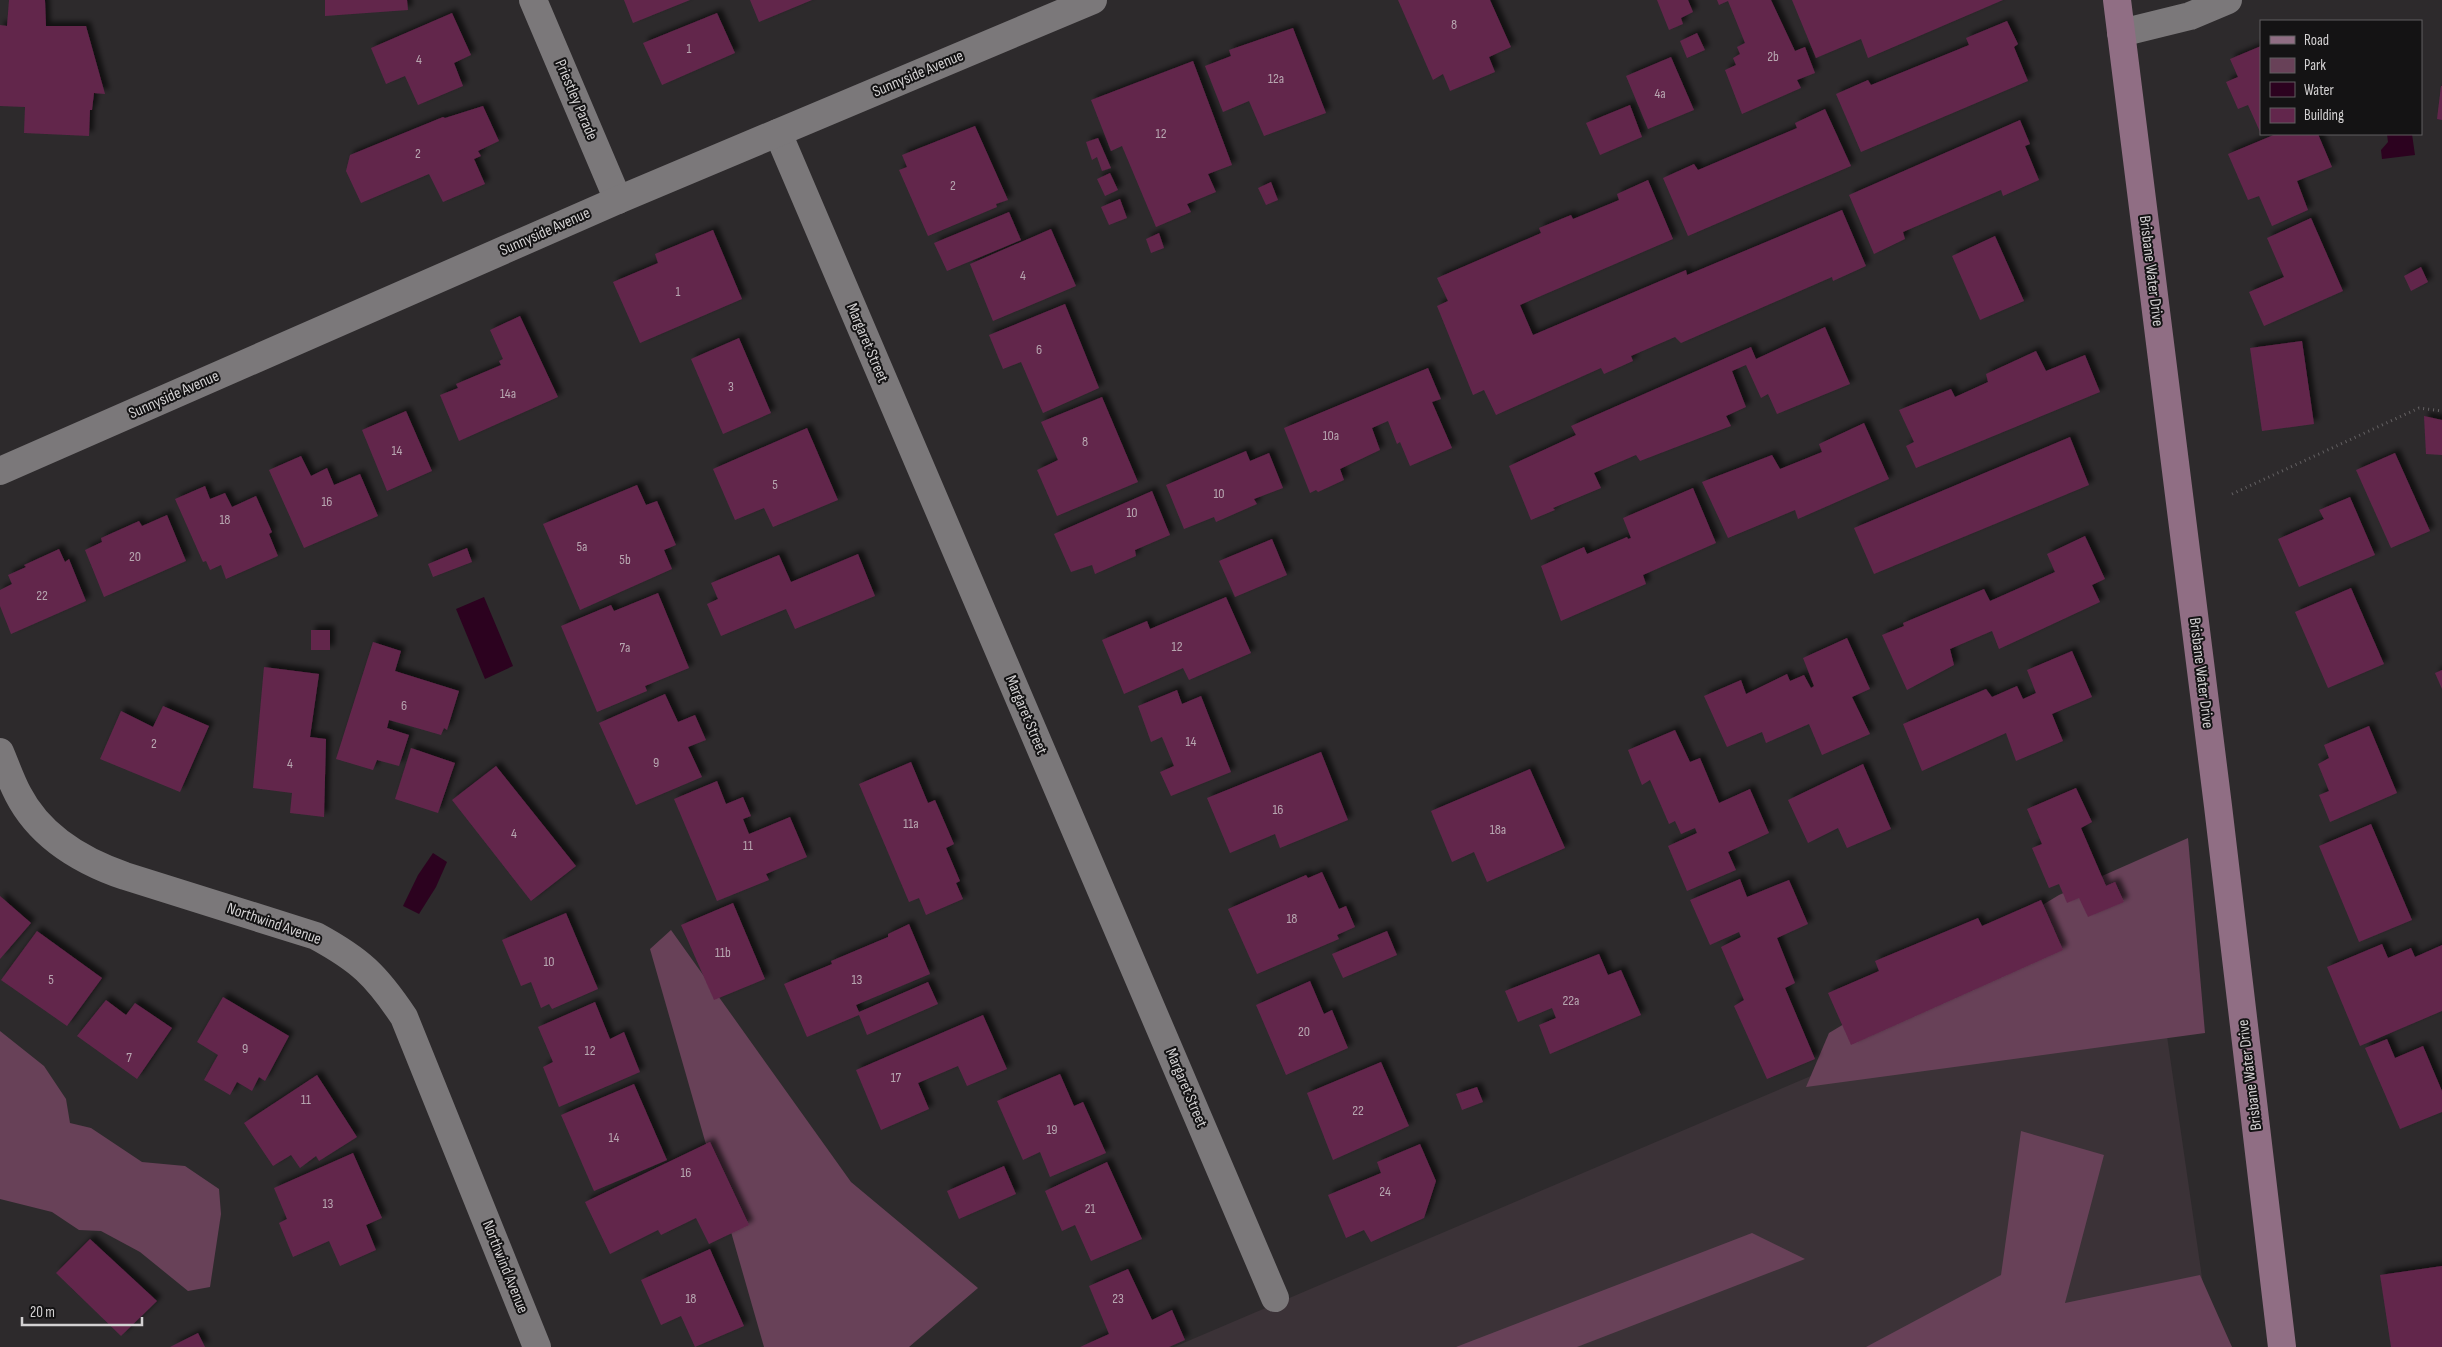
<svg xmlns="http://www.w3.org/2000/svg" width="2442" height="1347" font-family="'Sofia Sans Condensed',sans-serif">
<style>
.built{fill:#3b3237}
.green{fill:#684158}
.water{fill:#2c021f}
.building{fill:#62264c;filter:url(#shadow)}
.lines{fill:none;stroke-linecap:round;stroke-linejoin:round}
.path{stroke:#646163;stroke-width:3;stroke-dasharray:1 4;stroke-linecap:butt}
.street{stroke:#7b787a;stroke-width:28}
.secondary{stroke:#906e84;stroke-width:28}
.labels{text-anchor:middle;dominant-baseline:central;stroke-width:4;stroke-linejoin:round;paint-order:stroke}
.number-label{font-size:14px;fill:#b7a6b0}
.street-label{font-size:16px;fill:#d3d1d2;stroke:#141314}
</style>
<defs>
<filter id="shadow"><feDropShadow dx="4.5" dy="-4.5" stdDeviation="2.5" flood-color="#0009"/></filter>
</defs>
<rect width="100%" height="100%" fill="#2d2a2c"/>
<polygon class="built" points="2159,981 2207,1312 2047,1347 1174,1347 1851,1059"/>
<g class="green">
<polygon points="2188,838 2205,1033 1806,1087 1829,1033 2059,895"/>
<polygon points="671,930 851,1182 978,1288 909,1347 764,1347 650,949"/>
<polygon points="0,1031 44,1066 66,1099 70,1123 91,1128 142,1162 185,1166 219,1189 221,1214 210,1287 188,1291 140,1252 101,1231 79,1230 52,1212 0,1199"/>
<polygon points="2021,1131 2104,1155 2065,1303 2200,1275 2232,1347 1866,1347 2001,1275"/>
<polygon points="1752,1233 1805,1259 1577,1347 1456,1347"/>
</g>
<g class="water">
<polygon points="2387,134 2412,134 2415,155 2382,159 2381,150 2388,142"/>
<polygon points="484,597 513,666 485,679 456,609"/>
<polygon points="433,853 447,862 436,887 419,914 403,906 418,875"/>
</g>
<g class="building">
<polygon points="9,0 45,0 46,26 86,26 105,94 94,93 92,110 90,110 89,136 24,133 25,107 0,106 0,25 7,26"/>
<polygon points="325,0 407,0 408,10 325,16"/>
<polygon points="624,0 690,0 633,23"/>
<polygon points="750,0 812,0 759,22"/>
<polygon points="1398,0 1490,0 1511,47 1489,57 1495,72 1450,91 1443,74 1433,80"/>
<polygon points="1657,0 1688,0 1693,12 1681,18 1683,24 1669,30"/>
<polygon points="1717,0 1771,0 1795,51 1805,47 1815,73 1797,80 1801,88 1742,114 1725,70 1736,65 1733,58 1740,54 1737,47 1745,43 1728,1 1719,5"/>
<polygon points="1792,0 2003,0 1868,58 1861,39 1816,58"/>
<polygon points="452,13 471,55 454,63 463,86 418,105 405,76 386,84 371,48"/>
<polygon points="717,13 735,53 662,85 643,43"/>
<polygon points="2007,21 2018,44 2014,47 2028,81 1861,152 1836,94 1868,80 1871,85 1969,45 1966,38"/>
<polygon points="1293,28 1326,113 1264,136 1249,101 1223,112 1205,66 1231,56 1229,50"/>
<polygon points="1697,33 1705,50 1687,58 1680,41"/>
<polygon points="2261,46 2261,134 2248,105 2238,109 2226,82 2238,77 2230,59"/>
<polygon points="1671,57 1694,110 1648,129 1626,76"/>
<polygon points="1193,61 1232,165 1208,174 1216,192 1187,204 1191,212 1156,227 1122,146 1111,151 1091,100"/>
<polygon points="2441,86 2442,86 2442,120 2437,119"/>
<polygon points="1630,105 1642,137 1600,155 1586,123"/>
<polygon points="483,106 499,141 478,151 481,156 474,159 485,184 443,202 429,174 361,203 346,171 350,155 443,117 445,118"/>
<polygon points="1825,109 1851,166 1688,236 1663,178 1694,164 1698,170 1797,128 1795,123"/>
<polygon points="2020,120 2030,144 2025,146 2039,180 2003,196 2001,190 1903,232 1905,239 1874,254 1849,195"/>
<polygon points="975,126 1008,200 996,204 997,207 928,236 899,170 907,167 902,155"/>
<polygon points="2276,134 2318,134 2332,167 2297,181 2308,210 2272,226 2259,196 2248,200 2228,154"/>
<polygon points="1098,138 1111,168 1102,171 1097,157 1092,160 1086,142"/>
<polygon points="1110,173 1118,190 1105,196 1097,179"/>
<polygon points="1648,180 1673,239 1520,305 1533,335 1686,270 1687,275 1842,210 1866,266 1833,281 1832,277 1681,343 1675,337 1631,356 1633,361 1604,374 1601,368 1496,415 1484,390 1473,395 1437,306 1448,301 1437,278 1541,233 1539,228 1571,215 1573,219 1619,200 1617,194"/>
<polygon points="1271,182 1278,200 1266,205 1258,188"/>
<polygon points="1120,199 1127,218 1109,225 1101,207"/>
<polygon points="1009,212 1021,240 947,271 934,243"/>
<polygon points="2311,218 2343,291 2264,326 2249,292 2284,277 2267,238"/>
<polygon points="1051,229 1076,286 993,321 970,264"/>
<polygon points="713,230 742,299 640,343 613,282 658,263 655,254"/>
<polygon points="1159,233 1164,248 1151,253 1146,239"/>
<polygon points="1995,236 2024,301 1980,320 1952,256"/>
<polygon points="2421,267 2428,282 2411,291 2404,276"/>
<polygon points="1065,304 1099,388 1043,413 1021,362 1003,369 989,335"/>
<polygon points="520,316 558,397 459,441 440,395 458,388 456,384 501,365 499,361 503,359 490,330"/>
<polygon points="1825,327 1850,384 1777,414 1768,394 1761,398 1746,365 1732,371 1746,407 1726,416 1731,426 1640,461 1636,455 1594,473 1601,488 1553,508 1555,510 1531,520 1509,466 1576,435 1571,426 1751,347 1756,359"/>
<polygon points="739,338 771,413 723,434 691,359"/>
<polygon points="2302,341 2314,424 2262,431 2250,348"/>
<polygon points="2036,351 2046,371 2085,355 2100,392 1916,468 1906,446 1914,442 1899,410 1951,389 1955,397 1988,382 1986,374"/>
<polygon points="1428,368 1441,399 1432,402 1452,448 1410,466 1400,442 1397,444 1388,421 1372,428 1380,450 1340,469 1344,480 1318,492 1316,490 1310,493 1284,428"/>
<polygon points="1102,397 1138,482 1057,516 1037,470 1058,460 1041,422"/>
<polygon points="406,411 432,471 387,491 362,430"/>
<polygon points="2424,416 2442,420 2442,455 2426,454"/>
<polygon points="1864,423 1889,479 1798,519 1795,510 1728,538 1702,482 1772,455 1780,469 1822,452 1819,444"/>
<polygon points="807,428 838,500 773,527 764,508 735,520 713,469"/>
<polygon points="2070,437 2089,485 1874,574 1854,528"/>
<polygon points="1246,451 1250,461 1269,453 1283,488 1254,499 1257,504 1216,522 1214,517 1184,529 1166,485"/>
<polygon points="2395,453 2430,531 2391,548 2356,470"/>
<polygon points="301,456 311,476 327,468 334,485 360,474 378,516 304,548 269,470"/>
<polygon points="637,485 646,505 657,501 676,545 664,550 672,569 580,610 543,524"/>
<polygon points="205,486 210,499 225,493 232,507 256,496 272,532 269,534 278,556 226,579 221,565 210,570 206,561 203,562 175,499"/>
<polygon points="1693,488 1716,543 1643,575 1646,584 1561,621 1541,566 1584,547 1587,554 1627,537 1628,539 1631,538 1623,518"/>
<polygon points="1152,491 1170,535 1135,550 1136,556 1095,574 1092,565 1071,572 1054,534"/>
<polygon points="2350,497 2375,555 2299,587 2278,539 2324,519 2319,510"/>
<polygon points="167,515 186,561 104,597 85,550 102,542 101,538 139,521 142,526"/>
<polygon points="2085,536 2105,579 2092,585 2100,602 1999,649 1992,631 1950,649 1954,665 1907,690 1882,635 1904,626 1903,623 1984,589 1990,601 2055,572 2047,554"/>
<polygon points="1272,539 1287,575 1235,597 1219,561"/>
<polygon points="467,548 472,562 433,577 428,564"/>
<polygon points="59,549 65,562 69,559 86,601 11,634 0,606 0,590 12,584 8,575 26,567 24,565"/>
<polygon points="858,554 875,596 795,629 786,609 721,636 707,604 718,599 711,583 779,555 791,582"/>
<polygon points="2351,588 2384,664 2328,688 2295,612"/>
<polygon points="658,593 689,668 645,686 647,691 597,712 561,626 611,605 614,611"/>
<polygon points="1226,597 1251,653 1189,680 1183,668 1124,694 1102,640 1147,621 1150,629"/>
<rect x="311" y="630" width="19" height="20"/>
<polygon points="1847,638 1870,689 1852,697 1870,734 1822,755 1809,724 1766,743 1762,732 1727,747 1704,696 1741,680 1746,694 1787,674 1790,681 1804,675 1811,688 1814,686 1803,658"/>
<polygon points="373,642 401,651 395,671 459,691 447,730 444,728 441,735 389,720 387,728 409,735 399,766 377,760 373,770 336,759"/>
<polygon points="2072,651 2092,697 2052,714 2063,741 2016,761 2006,733 1922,771 1903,724 1986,689 1992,697 2017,686 2023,699 2036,693 2027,670"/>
<polygon points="264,667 319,674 310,737 326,739 324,817 290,813 292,793 253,788"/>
<polygon points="2442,670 2442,689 2435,673"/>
<polygon points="1177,690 1182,704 1201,696 1231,772 1171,796 1160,772 1174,766 1162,737 1151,742 1138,706"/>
<polygon points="665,694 678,722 695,715 706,740 688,747 702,777 636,805 599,723"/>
<polygon points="163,706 209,726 180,792 100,759 121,711 153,727"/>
<polygon points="2369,726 2397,793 2330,822 2319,795 2329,791 2318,764 2329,758 2324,745"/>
<polygon points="1675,730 1690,762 1700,758 1719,803 1750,789 1769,833 1728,852 1736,870 1687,891 1668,846 1697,833 1695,828 1681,834 1675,821 1669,824 1650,780 1642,785 1628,750"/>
<polygon points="411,748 455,763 438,813 395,799"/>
<polygon points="1321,752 1348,820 1280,848 1275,834 1230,853 1207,798"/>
<polygon points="911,762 928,803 935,800 954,844 946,848 960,881 956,883 963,899 926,915 919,898 909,902 859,784"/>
<polygon points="1863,764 1891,829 1847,848 1838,828 1808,843 1788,800"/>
<polygon points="496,766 576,866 531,901 452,800"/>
<polygon points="1530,769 1565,848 1487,882 1474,852 1452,862 1431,811"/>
<polygon points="717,781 726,804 743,797 751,816 743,819 749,834 790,817 807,857 766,874 769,880 717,901 674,799"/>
<polygon points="2076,788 2092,822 2081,828 2106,886 2115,882 2124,902 2088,917 2079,898 2067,903 2059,884 2049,888 2032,848 2042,844 2027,809"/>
<polygon points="2371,824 2412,920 2359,942 2319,846"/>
<polygon points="1322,872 1339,909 1346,906 1355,927 1337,935 1339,939 1257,974 1228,909 1306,875 1308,878"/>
<polygon points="1740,879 1747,897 1789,880 1808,924 1777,938 1795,983 1785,988 1815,1059 1767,1079 1734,1006 1744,1000 1721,947 1741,937 1739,932 1710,945 1690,900"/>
<polygon points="0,896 31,923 0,959"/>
<polygon points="2041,900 2063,950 1851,1045 1828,993 1879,971 1875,961 1978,918 1982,926"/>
<polygon points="733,903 765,979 714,1000 681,925"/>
<polygon points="566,913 598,989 552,1009 549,1004 541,1008 531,982 521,986 502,940"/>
<polygon points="909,924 930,974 856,1005 859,1012 928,982 938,1004 867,1035 859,1015 807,1037 784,984 832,964 831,961 888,937 888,934"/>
<polygon points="37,931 102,978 67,1026 1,980"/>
<polygon points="1387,931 1397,955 1343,978 1332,954"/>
<polygon points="2382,944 2388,958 2411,948 2415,957 2442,945 2442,1011 2360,1046 2327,967"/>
<polygon points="1599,954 1608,975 1621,970 1641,1015 1550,1054 1539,1025 1556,1018 1552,1008 1518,1022 1505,991"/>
<polygon points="1310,981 1324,1014 1332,1010 1348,1048 1286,1075 1256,1005"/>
<polygon points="223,997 289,1036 265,1081 259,1077 252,1091 237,1082 230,1095 204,1080 218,1055 197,1042"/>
<polygon points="106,1000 126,1015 135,1003 172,1028 137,1079 77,1036"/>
<polygon points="595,1002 610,1039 624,1032 640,1072 559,1107 543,1067 553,1062 538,1027"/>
<polygon points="983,1015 1007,1069 967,1086 958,1066 918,1083 929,1109 881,1130 856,1070"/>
<polygon points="2387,1039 2395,1058 2423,1046 2442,1091 2442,1112 2400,1129 2365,1048"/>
<polygon points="1381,1062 1409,1126 1333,1160 1307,1093"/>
<polygon points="1060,1074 1074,1106 1083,1102 1106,1153 1050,1177 1040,1152 1023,1160 997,1101"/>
<polygon points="317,1075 357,1137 319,1161 316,1156 300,1168 291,1155 273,1166 244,1123"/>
<polygon points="634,1084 667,1160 594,1191 561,1115"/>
<polygon points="1477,1087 1483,1102 1462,1110 1456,1094"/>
<polygon points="710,1142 749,1225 709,1244 696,1218 661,1235 658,1230 610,1254 585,1202"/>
<polygon points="1420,1144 1436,1181 1424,1218 1371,1242 1364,1230 1346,1238 1328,1195 1381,1173 1377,1162"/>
<polygon points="353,1153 382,1218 366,1225 376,1250 340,1266 329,1241 293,1257 279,1223 287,1219 274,1188"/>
<polygon points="1107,1162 1142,1239 1091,1261 1075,1225 1062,1231 1045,1191"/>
<polygon points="1004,1166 1016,1194 959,1219 947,1191"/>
<polygon points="90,1239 157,1301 121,1336 56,1273"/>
<polygon points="710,1249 744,1326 695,1347 681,1316 661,1325 641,1280"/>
<polygon points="2442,1266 2442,1347 2391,1347 2380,1275"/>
<polygon points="1128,1269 1152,1320 1172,1310 1185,1340 1169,1347 1080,1347 1109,1334 1089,1286"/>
<polygon points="198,1333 205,1347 170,1347"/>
</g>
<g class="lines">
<polyline class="path" points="2232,494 2419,408 2442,411"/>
<g class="street">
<polyline points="533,0 618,200"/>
<polyline points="2121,33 2190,16 2228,0"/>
<polyline points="778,133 1275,1298"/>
<polyline points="0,471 618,200 1093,0"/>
<path d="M 0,752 C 6,766 11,781 18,794 C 40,837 81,861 125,876 L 316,936 C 360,960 376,975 404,1017 L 537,1347"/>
</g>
<polyline class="secondary" points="2117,0 2218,806 2282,1347"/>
</g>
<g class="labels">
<g class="number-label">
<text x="1454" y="24">8</text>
<text x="689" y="48">1</text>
<text x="1773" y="56">2b</text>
<text x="419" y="59">4</text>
<text x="1276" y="78">12a</text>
<text x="1660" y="93">4a</text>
<text x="1161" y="133">12</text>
<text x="418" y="153">2</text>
<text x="953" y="185">2</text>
<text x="1023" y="275">4</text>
<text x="678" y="291">1</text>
<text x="1039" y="349">6</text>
<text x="731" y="386">3</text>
<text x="508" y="393">14a</text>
<text x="1331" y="435">10a</text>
<text x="1085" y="441">8</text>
<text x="397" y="450">14</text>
<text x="775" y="484">5</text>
<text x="1219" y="493">10</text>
<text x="327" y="501">16</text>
<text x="1132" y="512">10</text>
<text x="225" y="519">18</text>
<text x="582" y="546">5a</text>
<text x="135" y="556">20</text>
<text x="625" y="559">5b</text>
<text x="42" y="595">22</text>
<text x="1177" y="646">12</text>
<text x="625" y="647">7a</text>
<text x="404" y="705">6</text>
<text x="1191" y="741">14</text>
<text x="154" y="743">2</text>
<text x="656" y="762">9</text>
<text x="290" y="763">4</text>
<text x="1278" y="809">16</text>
<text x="911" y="823">11a</text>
<text x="1498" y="829">18a</text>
<text x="514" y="833">4</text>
<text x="748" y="845">11</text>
<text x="1292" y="918">18</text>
<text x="723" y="952">11b</text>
<text x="549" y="961">10</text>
<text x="51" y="979">5</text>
<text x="857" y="979">13</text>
<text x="1571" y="1000">22a</text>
<text x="1304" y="1031">20</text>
<text x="245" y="1048">9</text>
<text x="590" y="1050">12</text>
<text x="129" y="1057">7</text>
<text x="896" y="1077">17</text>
<text x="306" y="1099">11</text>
<text x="1358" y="1110">22</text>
<text x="1052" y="1129">19</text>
<text x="614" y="1137">14</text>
<text x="686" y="1172">16</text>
<text x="1385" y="1191">24</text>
<text x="328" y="1203">13</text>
<text x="1090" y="1208">21</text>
<text x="691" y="1298">18</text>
<text x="1118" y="1298">23</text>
</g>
<g class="street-label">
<text transform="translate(918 74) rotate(-23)">Sunnyside Avenue</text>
<text transform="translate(576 100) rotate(67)">Priestley Parade</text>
<text transform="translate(545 232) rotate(-24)">Sunnyside Avenue</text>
<text transform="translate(2151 271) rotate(83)">Brisbane Water Drive</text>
<text transform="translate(867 343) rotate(67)">Margaret Street</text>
<text transform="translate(174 395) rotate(-24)">Sunnyside Avenue</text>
<text transform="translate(2201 673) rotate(83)">Brisbane Water Drive</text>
<text transform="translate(1026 715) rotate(67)">Margaret Street</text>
<text transform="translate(274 924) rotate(19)">Northwind Avenue</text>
<text transform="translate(2250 1075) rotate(-97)">Brisbane Water Drive</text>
<text transform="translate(1186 1088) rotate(67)">Margaret Street</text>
<text transform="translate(505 1267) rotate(68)">Northwind Avenue</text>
</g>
</g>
<rect x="2260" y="20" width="162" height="115" fill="#141314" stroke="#605f60"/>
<rect x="2270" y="36" width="25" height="8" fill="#906e84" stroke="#605f60"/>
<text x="2304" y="45" font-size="15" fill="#d3d1d2">Road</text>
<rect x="2270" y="58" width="25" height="15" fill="#684158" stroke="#605f60"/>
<text x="2304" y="70" font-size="15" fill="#d3d1d2">Park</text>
<rect x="2270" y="82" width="25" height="15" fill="#2c021f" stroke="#605f60"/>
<text x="2304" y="95" font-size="15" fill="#d3d1d2">Water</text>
<rect x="2270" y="108" width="25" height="15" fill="#62264c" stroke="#605f60"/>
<text x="2304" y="120" font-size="15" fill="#d3d1d2">Building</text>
<path d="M22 1317v8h120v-8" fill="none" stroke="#d3d1d2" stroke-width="2.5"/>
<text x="30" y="1317" font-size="15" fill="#d3d1d2" stroke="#141314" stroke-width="4" paint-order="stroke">20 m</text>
</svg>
